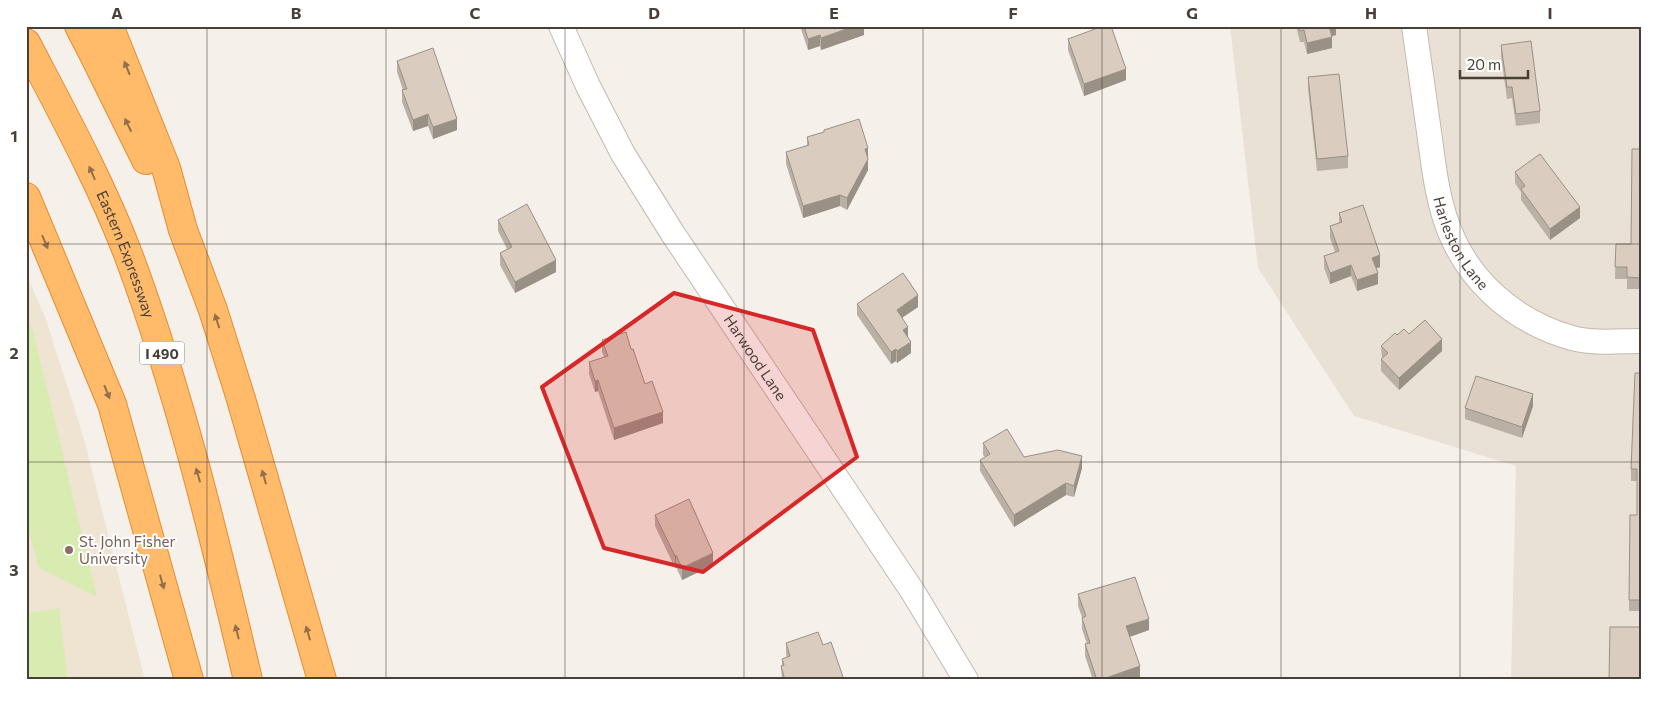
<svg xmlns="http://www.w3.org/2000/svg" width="1667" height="706" font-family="Commissioner,sans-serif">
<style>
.residential{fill:#e9e1d6}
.education{fill:#efe3d2}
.green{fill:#d8ebb0}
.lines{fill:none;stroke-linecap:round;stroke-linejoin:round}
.street-casing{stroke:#c4b9ae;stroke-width:26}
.highway-casing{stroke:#e48c33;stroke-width:30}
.street{stroke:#fff;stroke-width:24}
.highway{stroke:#ffba6a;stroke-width:28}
.wall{fill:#bbb0a5}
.shaded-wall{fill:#999086}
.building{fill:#dacdc0;stroke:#999086}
.oneway{fill:#92704b}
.marked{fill:#d62828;fill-opacity:0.2;stroke:#d62828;stroke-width:4;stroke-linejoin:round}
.grid{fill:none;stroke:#493f37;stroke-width:1;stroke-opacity:0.55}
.education-dot{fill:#8d6e63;stroke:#fff;stroke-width:2}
.labels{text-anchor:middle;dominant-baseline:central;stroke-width:4;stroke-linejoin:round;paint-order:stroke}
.shield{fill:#fff;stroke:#807973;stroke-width:1}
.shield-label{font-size:14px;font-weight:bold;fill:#493f37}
.street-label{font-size:15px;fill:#493f37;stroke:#fff}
.education-label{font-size:15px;fill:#785e54;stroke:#fff;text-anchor:start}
.neatline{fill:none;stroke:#493f37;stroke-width:2}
.grid-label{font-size:16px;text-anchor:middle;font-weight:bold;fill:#493f37}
</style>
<rect width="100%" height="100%" fill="#f5f0e9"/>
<polygon class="residential" points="1230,26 1641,26 1641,680 1511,680 1516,466 1354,416 1258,268"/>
<polygon class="education" points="26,274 45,317 82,432 145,680 26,680"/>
<g class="green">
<polygon points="26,315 33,331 97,597 39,568 26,520"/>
<polygon points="59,608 68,680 26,680 26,614"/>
</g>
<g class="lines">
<defs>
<g id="street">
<path id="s1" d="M 561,26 L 588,86 L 623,154 L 673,234 L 913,592 L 966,680"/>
<path id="s2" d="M 1414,26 C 1419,61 1424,97 1429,132 C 1433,161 1436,190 1445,218 C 1464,278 1512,321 1572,338 C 1594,344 1619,341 1641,341"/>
</g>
<g id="highway">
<polyline points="79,26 92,51 146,160"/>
<polyline points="109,26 166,168 183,230 213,310 241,399 322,680"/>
<path id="s3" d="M 26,43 C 62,112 100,181 128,254 C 180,393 214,536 248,680"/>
<polyline points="26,197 112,404 189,680"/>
</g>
</defs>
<use href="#street" class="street-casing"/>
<use href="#highway" class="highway-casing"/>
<use href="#street" class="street"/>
<use href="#highway" class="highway"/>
</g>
<g class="wall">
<polygon points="800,26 864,26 864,35 821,50 820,46 808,50"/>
<polygon points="1296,26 1336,26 1336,35 1332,36 1332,48 1307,54 1304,42 1300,42"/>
<polygon points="1068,39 1126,80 1084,96 1068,50"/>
<polygon points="1501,45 1540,111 1540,123 1516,126 1512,98 1507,99 1501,56"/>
<polygon points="397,61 457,130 433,139 428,126 413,131 402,102 402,90 403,90 397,72"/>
<polygon points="1308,77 1348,156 1348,168 1317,171 1308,89"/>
<polygon points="824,130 868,148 868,170 847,210 840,206 803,218 786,164 786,152 807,146 807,137 824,132"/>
<polygon points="1641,149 1641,289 1627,289 1627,279 1615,279 1616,244 1631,244"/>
<polygon points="1515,172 1580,218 1550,240 1521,200 1521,192 1515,183"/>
<polygon points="1339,213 1380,267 1376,268 1378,284 1357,291 1351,276 1330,284 1324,268 1324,256 1335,252 1330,238 1330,226 1339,223"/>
<polygon points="498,220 556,272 515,293 500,265 500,253 507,249 498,231"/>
<polygon points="857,304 918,307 902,318 908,337 911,353 897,363 896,361 891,364 857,315"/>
<polygon points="1409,334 1442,351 1399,390 1381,371 1381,359 1382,358 1381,346 1397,335"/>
<polygon points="602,340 645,384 663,423 614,440 598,391 595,392 589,374 589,362 604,357 602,352"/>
<polygon points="1641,373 1641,611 1629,611 1630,515 1637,515 1637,481 1631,481 1631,469"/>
<polygon points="1533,406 1522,438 1465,419 1465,408"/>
<polygon points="983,443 1024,457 1082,468 1074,497 1066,495 1014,527 980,471 980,460 985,457 983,455"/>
<polygon points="655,515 713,565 682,580 676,567 675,568 655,526"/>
<polygon points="1078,594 1149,630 1130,637 1140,678 1134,680 1093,680 1085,656 1085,644 1087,644 1082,629 1082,617 1078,606"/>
<polygon points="786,643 823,645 844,680 782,680 781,666 782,666 782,659 787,658 786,654"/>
</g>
<g class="shaded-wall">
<polygon points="855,26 864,26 864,35 821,50 821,38"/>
<polygon points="1329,26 1336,26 1336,35 1329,37"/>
<polygon points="820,35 820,46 808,50 808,39"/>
<polygon points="1332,37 1332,48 1307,54 1307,43"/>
<polygon points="1126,69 1126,80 1084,96 1084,84"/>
<polygon points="428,114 428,126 413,131 413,120"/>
<polygon points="457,119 457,130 433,139 433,127"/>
<polygon points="868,148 868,170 847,210 847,198 865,149"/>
<polygon points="840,195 840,206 803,218 803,206"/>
<polygon points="1580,207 1580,218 1550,240 1550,229"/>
<polygon points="1380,255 1380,267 1372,270 1372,258"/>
<polygon points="556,260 556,272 515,293 515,282"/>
<polygon points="1351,265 1351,276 1330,284 1330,273"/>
<polygon points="1378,273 1378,284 1357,291 1357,280"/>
<polygon points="918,295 918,307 897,321 897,310"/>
<polygon points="908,327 908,338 903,330"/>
<polygon points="1442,339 1442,351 1399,390 1399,378"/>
<polygon points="911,342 911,353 897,363 897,351"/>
<polygon points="896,349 896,361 891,364 891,352"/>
<polygon points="598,380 598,391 595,392 595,381"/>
<polygon points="1533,394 1533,406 1522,438 1522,427"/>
<polygon points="663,412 663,423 614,440 614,428"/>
<polygon points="1082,456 1082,468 1074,497 1074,486"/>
<polygon points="1066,483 1066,495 1014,527 1014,515"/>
<polygon points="713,553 713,565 682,580 682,568"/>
<polygon points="676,555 676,567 675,568 675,556"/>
<polygon points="1149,619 1149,630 1126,638 1126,626"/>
<polygon points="1140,666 1140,678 1134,680 1100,680"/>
</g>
<g class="building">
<polygon points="804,26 855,26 821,38 820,35 808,39"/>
<polygon points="1103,26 1111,26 1126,69 1084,84 1068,39"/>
<polygon points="1299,26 1329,26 1332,37 1307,43 1304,30 1300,31"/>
<polygon points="1531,41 1540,111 1516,114 1512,87 1507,87 1501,45"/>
<polygon points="433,48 457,119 433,127 428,114 413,120 402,90 407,89 397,61"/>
<polygon points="1339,74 1348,156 1317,159 1308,77"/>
<polygon points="859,119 868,148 865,149 868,159 847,198 840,195 803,206 786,152 809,145 807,137 824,132 824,130"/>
<polygon points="1632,149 1641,149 1641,278 1627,277 1627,267 1615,267 1616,244 1631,244"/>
<polygon points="1540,154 1580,207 1550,229 1521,189 1525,186 1515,172"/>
<polygon points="527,204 556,260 515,282 500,253 512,247 498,220"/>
<polygon points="1363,205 1380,255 1372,258 1378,273 1357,280 1351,265 1330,273 1324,256 1339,251 1330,226 1342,222 1339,213"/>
<polygon points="903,273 918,295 897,310 908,327 903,330 911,342 897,351 896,349 891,352 857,304"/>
<polygon points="1425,320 1442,339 1399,378 1381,359 1388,353 1381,346 1395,333 1397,335 1404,329 1409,334"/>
<polygon points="626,332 631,349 633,349 645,384 652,381 663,412 614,428 598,380 595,381 589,362 608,356 602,340"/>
<polygon points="1635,373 1641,373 1641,600 1629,600 1630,515 1637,515 1637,469 1631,469"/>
<polygon points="1476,376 1533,394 1522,427 1465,408"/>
<polygon points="1007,429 1024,457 1058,450 1082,456 1074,486 1066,483 1014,515 980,460 990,454 983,443"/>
<polygon points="689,499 713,553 682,568 676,555 675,556 655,515"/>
<polygon points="1135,577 1149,619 1126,626 1140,666 1100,680 1097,680 1085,644 1090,643 1082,618 1086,616 1078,594"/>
<polygon points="1610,627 1641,627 1641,680 1609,680"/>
<polygon points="818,632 823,645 831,642 844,680 785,680 781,666 784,665 782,659 790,656 786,643"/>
</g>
<defs><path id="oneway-solid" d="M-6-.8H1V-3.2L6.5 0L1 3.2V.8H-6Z" transform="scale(1.25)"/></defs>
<g class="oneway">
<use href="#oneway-solid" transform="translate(127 68) rotate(-112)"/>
<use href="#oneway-solid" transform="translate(128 125) rotate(-116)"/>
<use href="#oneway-solid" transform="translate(92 173) rotate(-114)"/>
<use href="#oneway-solid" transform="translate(45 242) rotate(67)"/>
<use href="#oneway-solid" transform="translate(217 321) rotate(-108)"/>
<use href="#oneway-solid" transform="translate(107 392) rotate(68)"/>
<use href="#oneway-solid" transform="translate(198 475) rotate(-106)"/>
<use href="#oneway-solid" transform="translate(264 477) rotate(-106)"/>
<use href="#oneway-solid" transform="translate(162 582) rotate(74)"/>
<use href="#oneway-solid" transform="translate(237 632) rotate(-104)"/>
<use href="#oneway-solid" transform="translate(308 633) rotate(-106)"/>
</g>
<path class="marked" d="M 674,293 L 813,330 L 857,457 L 703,572 L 604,548 L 542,387 Z"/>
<path class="grid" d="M 207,26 L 207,680M 386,26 L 386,680M 565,26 L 565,680M 744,26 L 744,680M 923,26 L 923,680M 1102,26 L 1102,680M 1281,26 L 1281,680M 1460,26 L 1460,680M 26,244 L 1641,244M 26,462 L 1641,462"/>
<circle class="education-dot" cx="69" cy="550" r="5"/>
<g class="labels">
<rect class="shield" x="139.5" y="341.5" width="45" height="23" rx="4"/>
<g class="shield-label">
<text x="162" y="353">I 490</text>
</g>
<g class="street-label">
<text stroke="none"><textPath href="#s2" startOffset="224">Harleston Lane</textPath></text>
<text stroke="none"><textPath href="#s3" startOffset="234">Eastern Expressway</textPath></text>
<text stroke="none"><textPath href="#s1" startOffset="385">Harwood Lane</textPath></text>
</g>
<g class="education-label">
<text x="79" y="541">St. John Fisher<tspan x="79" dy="17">University</tspan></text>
</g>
</g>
<rect width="1667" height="706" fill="none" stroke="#ffffff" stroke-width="55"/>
<path d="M1460 70v8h68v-8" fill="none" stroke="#493f37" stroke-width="2.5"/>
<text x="1467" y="70" font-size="15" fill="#493f37" stroke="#ffffff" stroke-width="4" paint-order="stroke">20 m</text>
<rect x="28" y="28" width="1612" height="650" class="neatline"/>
<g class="grid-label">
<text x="117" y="19">A</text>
<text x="296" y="19">B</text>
<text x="475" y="19">C</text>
<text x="654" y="19">D</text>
<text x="834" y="19">E</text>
<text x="1013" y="19">F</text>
<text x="1192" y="19">G</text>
<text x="1371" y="19">H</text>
<text x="1550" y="19">I</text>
<text x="14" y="142">1</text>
<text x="14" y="359">2</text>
<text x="14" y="576">3</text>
</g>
</svg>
